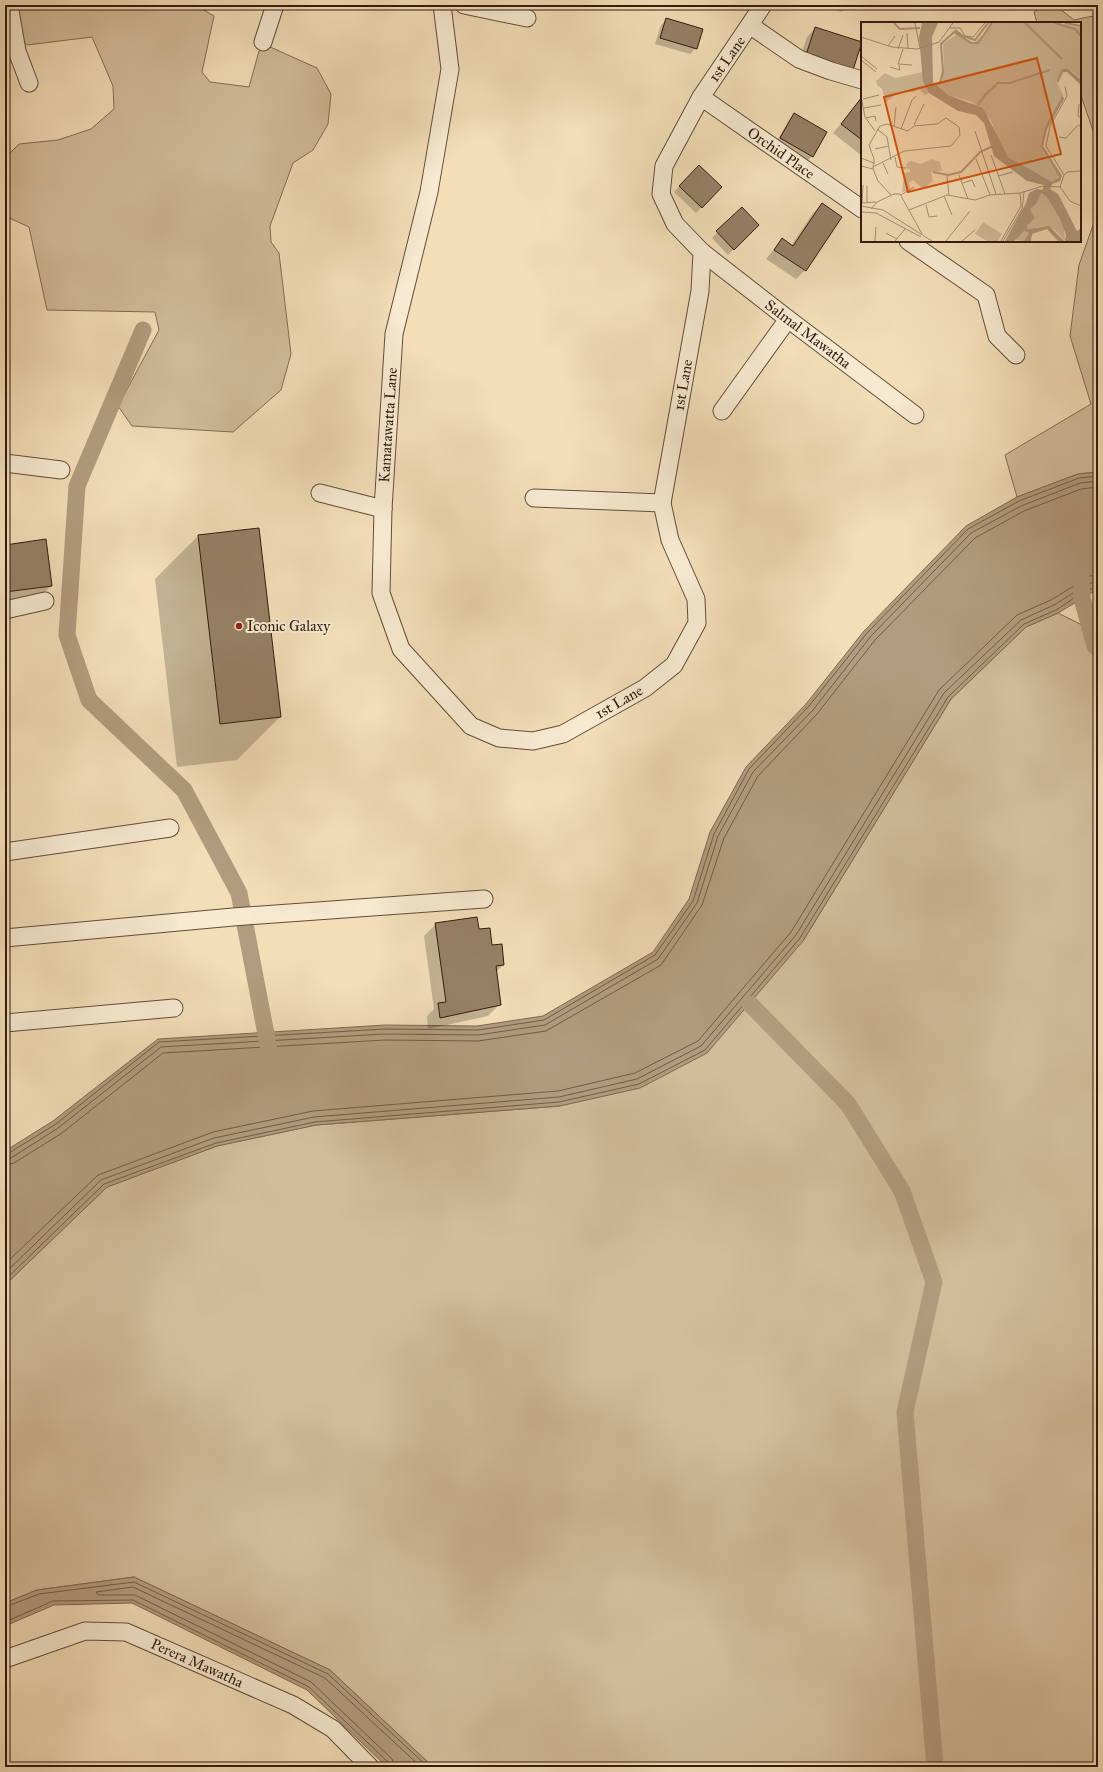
<svg xmlns="http://www.w3.org/2000/svg" width="1103" height="1772" font-family="'IM FELL Great Primer',serif">
<style>
.green{fill:#d2bd9b;stroke:#826c55}
.water{fill:#b29c7f;stroke:#7f6852}
.shadow{fill:#0003}
.lines{fill:none;stroke-linecap:round;stroke-linejoin:round}
.shore{stroke:#725c47;stroke-width:1}
.canal{stroke:#b29c7f;stroke-width:17}
.building{fill:#978067;stroke:#331b0f}
.street-casing{stroke:#634c39;stroke-width:19}
.street{stroke:#f7ead1;stroke-width:17}
.poi-dot{fill:#8f2418;stroke:#f7ead1;stroke-width:1.5}
.labels{text-anchor:middle;dominant-baseline:central;stroke-width:4;stroke-linejoin:round;paint-order:stroke}
.street-label{font-size:15px;fill:#331b0f;stroke:#f7ead1}
.poi-label{font-size:15px;fill:#331b0f;stroke:#f7ead1;text-anchor:start}
.inset-river{fill:none;stroke:#b29c7f;stroke-width:2}
.inset-road{fill:none;stroke:#a69074;stroke-width:1}
.view{fill:#d6530c;fill-opacity:0.15;stroke:#d6530c;stroke-width:2}
.inset-edge{fill:none;stroke:#331b0f;stroke-width:2}
</style>
<rect width="100%" height="100%" fill="#f3deb8"/>
<filter id="stains"><feTurbulence type="fractalNoise" baseFrequency=".005" numOctaves="4"/><feColorMatrix values="0 0 0 0 .2 0 0 0 0 .09 0 0 0 0 .02 0 0 0 .5 -.17"/></filter>
<radialGradient id="worn" r=".72"><stop offset=".6" stop-color="#630" stop-opacity="0"/><stop offset="1" stop-color="#630" stop-opacity=".3"/></radialGradient>
<g class="green">
<polygon points="11,5 195,5 214,16 202,72 210,82 249,87 259,51 268,46 317,68 331,94 328,124 313,150 293,163 270,226 271,242 279,253 291,354 281,390 233,432 132,426 118,406 159,330 155,312 47,310 29,227 5,216 5,158 19,144 58,140 91,129 114,109 113,86 92,37 27,45 9,27"/>
<polygon points="1045,5 1055,5 1074,20 1098,15 1098,145 1080,93 1080,23 1037,23 1034,12"/>
<polygon points="1098,211 1098,472 1078,474 1017,497 1005,455 1091,404 1070,336 1079,265"/>
<polygon points="1058,613 1098,633 1098,1767 433,1767 330,1670 134,1577 37,1590 5,1603 5,1285 107,1187 217,1146 316,1125 560,1106 803,941 951,699 1026,627"/>
</g>
<g class="water">
<polygon points="1098,472 1098,589 1058,613 1026,627 951,699 803,941 707,1053 640,1088 560,1106 316,1125 217,1146 107,1187 5,1285 5,1151 53,1121 158,1039 385,1025 477,1026 543,1016 653,952 689,899 710,832 746,767 806,704 864,631 966,526 1017,497 1078,474"/>
<polygon points="134,1577 330,1670 433,1767 387,1767 307,1690 132,1603 54,1605 5,1626 5,1603 37,1590"/>
</g>
<g class="shadow">
<polygon points="820,5 849,5 842,12"/>
<polygon points="667,19 696,48 690,54 655,44 661,25"/>
<polygon points="816,28 843,78 798,64 807,37"/>
<polygon points="862,99 862,156 833,133"/>
<polygon points="794,114 812,156 806,162 775,144 789,120"/>
<polygon points="699,166 721,187 696,213 674,192"/>
<polygon points="822,204 805,270 796,279 766,259 782,239 791,246 813,213"/>
<polygon points="742,208 758,225 728,255 712,238"/>
<polygon points="198,536 280,717 237,760 177,767 155,579"/>
<polygon points="5,546 51,586 39,598 5,602"/>
<polygon points="436,924 478,930 492,946 503,965 496,972 500,1004 488,1016 428,1029 427,1016 434,1009 424,936"/>
</g>
<g class="lines">
<g class="shore">
<polyline points="5,1154 9,1153 56,1124 159,1042 385,1029 478,1030 544,1020 655,955 693,901 714,834 749,769 809,706 867,633 968,529 1019,501 1079,478 1098,476"/>
<polyline points="5,1159 11,1158 58,1128 161,1047 385,1034 478,1035 545,1025 658,959 697,903 718,836 753,772 813,710 871,636 971,533 1021,506 1080,483 1098,481"/>
<polyline points="5,1165 14,1163 62,1133 163,1053 385,1040 478,1041 546,1031 661,965 702,905 724,838 758,776 817,714 875,640 975,538 1024,511 1081,489 1098,487"/>
<polyline points="5,1264 98,1175 213,1132 313,1111 558,1091 635,1073 698,1041 791,932 939,690 1017,615 1051,600 1090,576 1098,575"/>
<polyline points="5,1273 101,1180 214,1138 314,1117 559,1097 637,1079 701,1046 796,935 944,693 1021,620 1054,605 1078,590 1093,582 1098,581"/>
<polyline points="5,1280 104,1184 216,1143 315,1122 559,1102 639,1084 705,1050 800,938 948,697 1024,624 1056,610 1080,594 1098,586"/>
<polyline points="5,1607 39,1594 134,1582 328,1674 428,1767"/>
<polyline points="5,1622 53,1601 133,1600 309,1687 388,1762 390,1767"/>
<polyline points="395,1767 392,1759 311,1682 135,1595 98,1595 96,1592 133,1587 325,1678 421,1767"/>
</g>
<g class="canal">
<polyline points="143,330 77,486 67,635 89,700 184,790 239,893 270,1055"/>
<polyline points="1081,575 1082,598 1095,646 1098,648"/>
<polyline points="750,1004 848,1104 902,1191 934,1282 905,1412 935,1767"/>
</g>
</g>
<g class="building">
<polygon points="666,18 703,29 697,49 660,38"/>
<polygon points="815,27 862,42 853,70 806,55"/>
<polygon points="862,97 862,140 841,124"/>
<polygon points="794,113 827,132 813,157 780,138"/>
<polygon points="699,165 722,187 702,208 679,186"/>
<polygon points="822,203 842,217 806,271 774,250 782,238 793,246"/>
<polygon points="742,207 759,225 734,250 716,231"/>
<polygon points="259,528 281,717 220,724 198,535"/>
<polygon points="46,539 52,586 5,592 5,545"/>
<polygon points="477,917 479,929 490,928 492,945 502,944 504,965 496,966 501,1005 440,1018 438,1003 446,1002 435,923"/>
</g>
<g class="lines">
<defs>
<g id="street">
<polyline points="9,5 17,51 29,83"/>
<polyline points="442,5 450,69 429,192 394,334 383,509 381,593 401,649 471,726 499,738 533,741 563,734 645,688 674,665 697,623 696,599 670,540 662,503 700,291 702,252 675,224 661,194 664,166 701,97 763,5"/>
<polyline points="464,5 527,18"/>
<polyline points="751,26 799,59 831,71 862,80"/>
<polyline points="263,42 275,5"/>
<polyline points="701,97 862,209"/>
<polyline points="908,241 986,295 997,336 1016,355"/>
<polyline points="702,252 788,319 915,415"/>
<polyline points="722,411 788,319"/>
<polyline points="5,463 61,470"/>
<polyline points="320,493 383,509"/>
<polyline points="534,498 662,503"/>
<polyline points="5,610 45,601"/>
<polyline points="5,852 170,828"/>
<polyline points="5,938 233,917 484,899"/>
<polyline points="5,1023 174,1008"/>
<polyline points="5,1659 85,1631 126,1632 293,1705 333,1729 370,1767"/>
</g>
</defs>
<use href="#street" class="street-casing"/>
<use href="#street" class="street"/>
</g>
<circle class="poi-dot" cx="239" cy="626" r="4"/>
<g class="labels">
<g class="street-label">
<text transform="translate(727 59) rotate(-55)">1st Lane</text>
<text transform="translate(781 153) rotate(35)">Orchid Place</text>
<text transform="translate(808 334) rotate(37)">Salmal Mawatha</text>
<text transform="translate(683 385) rotate(-80)">1st Lane</text>
<text transform="translate(388 425) rotate(-86)">Kamatawatta Lane</text>
<text transform="translate(619 702) rotate(-30)">1st Lane</text>
<text transform="translate(197 1663) rotate(24)">Perera Mawatha</text>
</g>
<g class="poi-label">
<text x="247" y="626">Iconic Galaxy</text>
</g>
</g>
<g transform="translate(861 22)">
<rect width="220" height="220" fill="#f3deb8"/>
<path d="M 128,1 L 199,1 L 220,6 L 220,58 L 212,50 L 201,47 L 196,61 L 201,74 L 184,105 L 180,124 L 197,153 L 196,157 L 191,160 L 178,154 L 147,135 L 137,118 L 130,98 L 111,80 L 87,73 L 77,65 L 83,43 L 82,22 L 96,12 L 113,21 L 124,11 ZM 62,50 L 62,60 L 68,71 L 64,73 L 58,67 L 53,70 L 38,70 L 25,80 L 21,67 L 16,63 L 15,59 L 24,51 L 34,56 ZM 71,137 L 79,140 L 81,149 L 70,150 L 72,159 L 62,167 L 52,158 L 48,161 L 49,168 L 41,170 L 43,151 L 49,150 L 49,147 L 45,146 L 46,141 L 50,139 L 60,142 ZM 180,171 L 185,174 L 199,197 L 203,207 L 204,219 L 194,208 L 183,204 L 166,207 L 166,204 L 174,196 L 169,187 ZM 122,200 L 141,212 L 137,219 L 126,219 L 114,212 ZM 163,209 L 168,211 L 163,219 L 152,218 Z" fill="#d2bd9b"/>
<path d="M 61,1 L 77,1 L 71,15 L 72,60 L 87,73 L 122,86 L 147,135 L 191,160 L 198,155 L 180,124 L 184,105 L 201,74 L 196,58 L 201,47 L 207,47 L 220,58 L 220,63 L 206,50 L 202,50 L 197,61 L 203,77 L 186,107 L 182,124 L 201,154 L 199,159 L 191,162 L 189,167 L 197,172 L 216,209 L 220,206 L 220,219 L 204,219 L 205,213 L 199,197 L 185,174 L 180,171 L 175,182 L 169,187 L 174,196 L 166,204 L 166,207 L 188,204 L 203,219 L 197,219 L 186,207 L 171,212 L 170,219 L 163,219 L 168,211 L 163,209 L 153,219 L 144,219 L 165,181 L 168,171 L 176,167 L 181,168 L 183,163 L 166,159 L 133,134 L 123,101 L 115,93 L 97,89 L 68,71 L 62,60 L 58,15 Z" fill="#b29c7f"/>
<path class="inset-river" d="M 33,1 L 39,7 L 59,6M 164,1 L 201,37M 194,1 L 214,7 L 220,14M 204,1 L 220,4M 94,8 L 102,14 L 114,18 L 127,1M 73,64 L 79,61 L 82,50 L 80,22 L 93,10 L 110,21 L 117,21 L 131,1M 117,83 L 124,73 L 137,61 L 149,61 L 189,48M 72,150 L 87,153 L 100,150 L 119,130 L 132,124"/>
<path class="inset-road" d="M 54,1 L 59,26M 89,6 L 99,6 L 104,14 L 112,15 L 124,1M 46,11 L 47,27M 0,15 L 31,25 L 57,27 L 78,20 L 92,1M 27,24 L 34,14M 37,27 L 42,13M 42,27 L 37,42 L 51,43M 0,34 L 16,47M 0,38 L 15,50M 29,45 L 39,48 L 38,43M 0,74 L 4,95 L 14,109M 2,77 L 18,73M 218,82 L 217,94 L 220,96M 3,86 L 20,83M 5,96 L 14,94 L 15,99M 53,103 L 63,82M 33,104 L 35,85M 16,107 L 26,115 L 30,138M 40,107 L 51,78 L 55,74M 114,109 L 135,172M 198,115 L 205,116 L 216,104 L 220,103M 14,127 L 28,124M 130,133 L 144,172M 34,135 L 36,145 L 45,146M 0,136 L 13,141M 115,137 L 129,173M 22,141 L 27,152M 0,144 L 12,147M 12,145 L 43,129 L 90,124 L 99,113 L 98,105 L 85,96 L 76,102 L 53,104 L 47,109 L 26,102 L 19,104 L 8,123 L 13,137 L 13,141 L 12,145 L 12,147 L 17,159 L 30,173M 98,153 L 107,177M 203,153 L 206,150 L 220,149M 86,154 L 88,173M 137,154 L 152,150M 102,161 L 111,158 L 114,165M 199,165 L 203,153 L 185,124 L 189,104 L 206,74 L 204,64M 40,173 L 53,165M 83,174 L 91,193M 0,181 L 15,180M 1,181 L 2,163M 6,181 L 6,164M 65,183 L 68,195 L 76,194M 0,184 L 22,188 L 71,219M 10,187 L 16,180 L 33,172 L 39,172 L 61,212M 48,188 L 86,173 L 114,178 L 129,173 L 159,171 L 182,164 L 199,165 L 209,179 L 220,184M 0,190 L 15,191 L 60,215M 25,211 L 36,217M 14,219 L 15,205M 34,219 L 44,207M 85,219 L 109,189M 101,219 L 114,208M 140,219 L 160,184 L 159,171M 142,219 L 161,187 L 163,170"/>
<path class="view" d="M 176,36 L 200,132 L 47,170 L 23,75 Z"/>
<rect width="220" height="220" class="inset-edge"/>
</g>
<rect width="1103" height="1772" fill="none" stroke="#f3deb8" stroke-width="20"/>
<rect x="6" y="6" width="1091" height="1760" fill="none" stroke="#331b0f" stroke-width="2"/>
<rect x="10" y="10" width="1083" height="1752" fill="none" stroke="#331b0f"/>
<rect width="100%" height="100%" filter="url(#stains)"/>
<rect width="100%" height="100%" fill="url(#worn)"/>
</svg>
